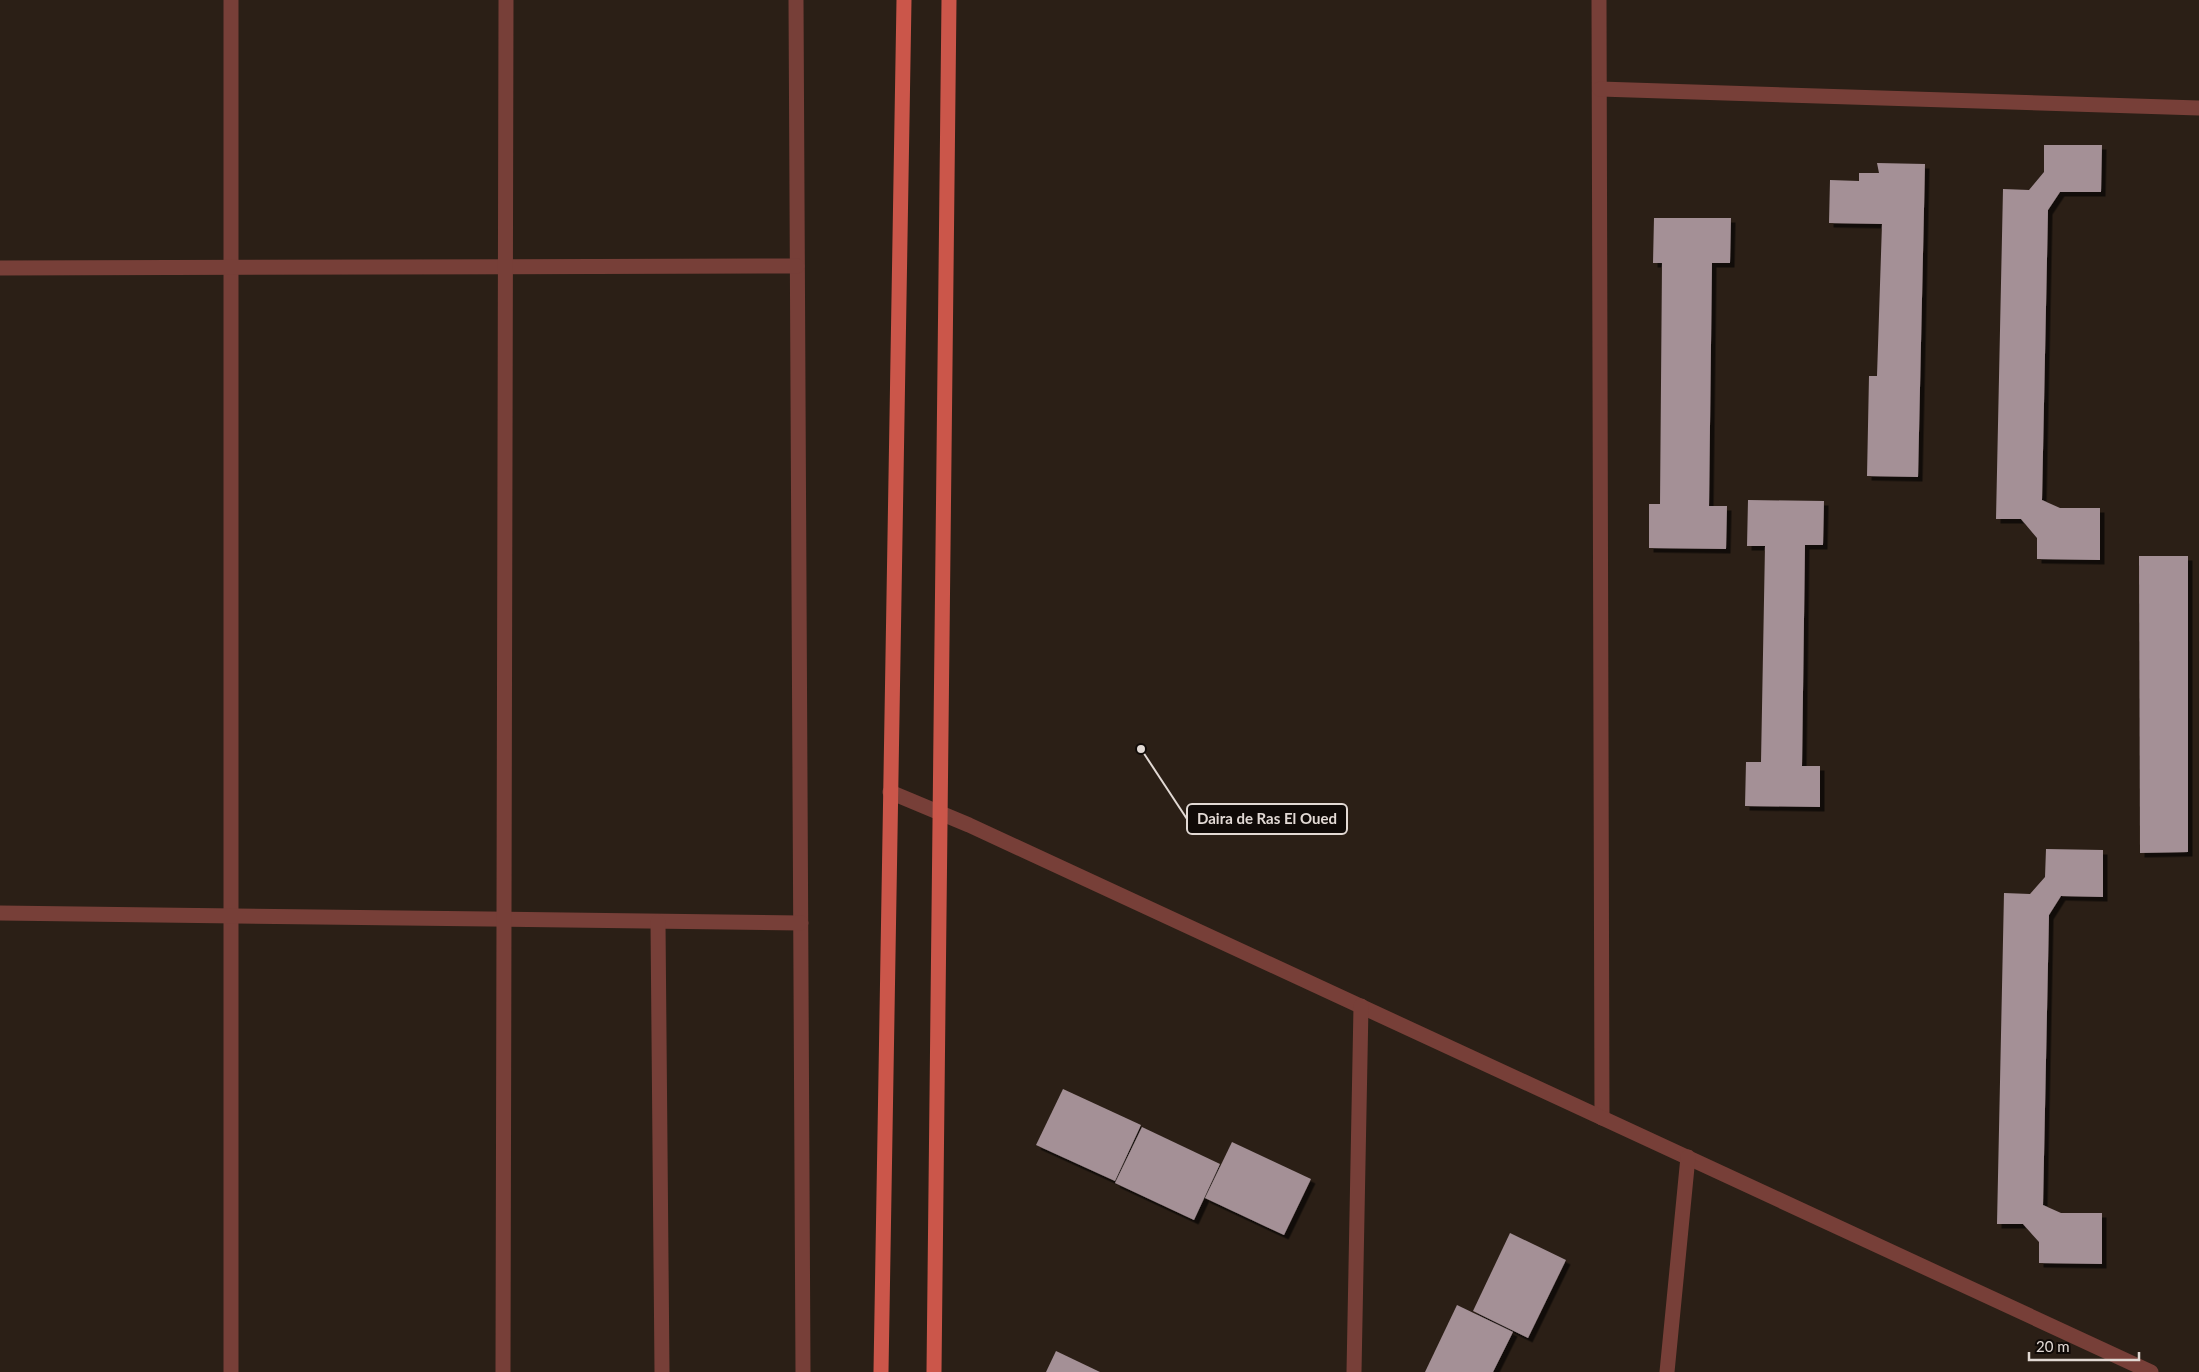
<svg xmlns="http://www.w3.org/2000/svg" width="2199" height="1372" font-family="Lato,sans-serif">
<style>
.building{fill:#a49096;filter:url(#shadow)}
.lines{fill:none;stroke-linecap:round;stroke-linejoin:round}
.minor{stroke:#773f38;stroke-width:15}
.major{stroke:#cb564a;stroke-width:15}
.leader{fill:none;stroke:#e2d9d4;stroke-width:2}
.callout-dot{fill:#e2d9d4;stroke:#100a07;stroke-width:2}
.callout{fill:#100a07;stroke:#e2d9d4;stroke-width:2}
.callout-label{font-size:15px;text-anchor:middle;font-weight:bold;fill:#e2d9d4}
</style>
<defs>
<filter id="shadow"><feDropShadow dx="4.5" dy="4.5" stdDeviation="0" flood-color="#0009"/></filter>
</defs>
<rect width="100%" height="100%" fill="#2b1f16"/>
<g class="building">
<polygon points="2044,145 2102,145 2101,192 2060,192 2048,210 2042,500 2060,508 2100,508 2100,560 2037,559 2037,538 2021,519 1996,519 2003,189 2029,190 2044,172"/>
<polygon points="1877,163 1925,164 1918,477 1867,476 1869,376 1877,376 1882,224 1829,223 1830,180 1859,181 1859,173 1879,173"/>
<polygon points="1654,218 1731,218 1730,263 1712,263 1709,506 1727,506 1726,549 1649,548 1649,504 1660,504 1662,263 1653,263"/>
<polygon points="1748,500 1824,501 1823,545 1805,545 1802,766 1820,766 1820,807 1745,806 1746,762 1761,762 1765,546 1747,546"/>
<polygon points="2139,556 2188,556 2188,852 2140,853"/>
<polygon points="2046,849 2103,850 2103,897 2061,896 2049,915 2043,1205 2061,1213 2102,1213 2102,1264 2039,1263 2039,1242 2023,1224 1997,1224 2004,893 2030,894 2045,877"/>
<polygon points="1063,1089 1141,1125 1115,1181 1036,1145"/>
<polygon points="1142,1127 1220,1164 1194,1220 1115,1183"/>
<polygon points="1232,1142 1311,1179 1284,1235 1205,1198"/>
<polygon points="1510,1233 1566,1260 1528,1338 1473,1311"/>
<polygon points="1457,1305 1513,1332 1493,1372 1425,1372"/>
<polygon points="1056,1351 1100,1372 1046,1372"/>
</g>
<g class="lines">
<g class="minor">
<polyline points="231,0 231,1372"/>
<polyline points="796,0 803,1372"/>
<polyline points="1599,0 1602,1118"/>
<polyline points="1600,89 2199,108"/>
<polyline points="0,268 797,266"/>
<polyline points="890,792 969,825 2151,1372"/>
<polyline points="0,913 801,923"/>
<polyline points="658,922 662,1372"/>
<polyline points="503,1372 506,0"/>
<polyline points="1354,1372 1361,1006"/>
<polyline points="1667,1372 1688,1157"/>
</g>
<g class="major">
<polyline points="881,1372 904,0"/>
<polyline points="934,1372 949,0"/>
</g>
</g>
<path class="leader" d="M1141 749L1187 819"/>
<circle class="callout-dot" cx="1141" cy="749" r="5"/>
<rect class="callout" x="1187" y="804" width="160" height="30" rx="5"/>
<g class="callout-label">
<text x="1267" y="824">Daira de Ras El Oued</text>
</g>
<path d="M2029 1352v8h110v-8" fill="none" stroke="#e2d9d4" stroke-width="2.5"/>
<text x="2036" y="1352" font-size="15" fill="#e2d9d4" stroke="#100a07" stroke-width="4" paint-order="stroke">20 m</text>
</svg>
